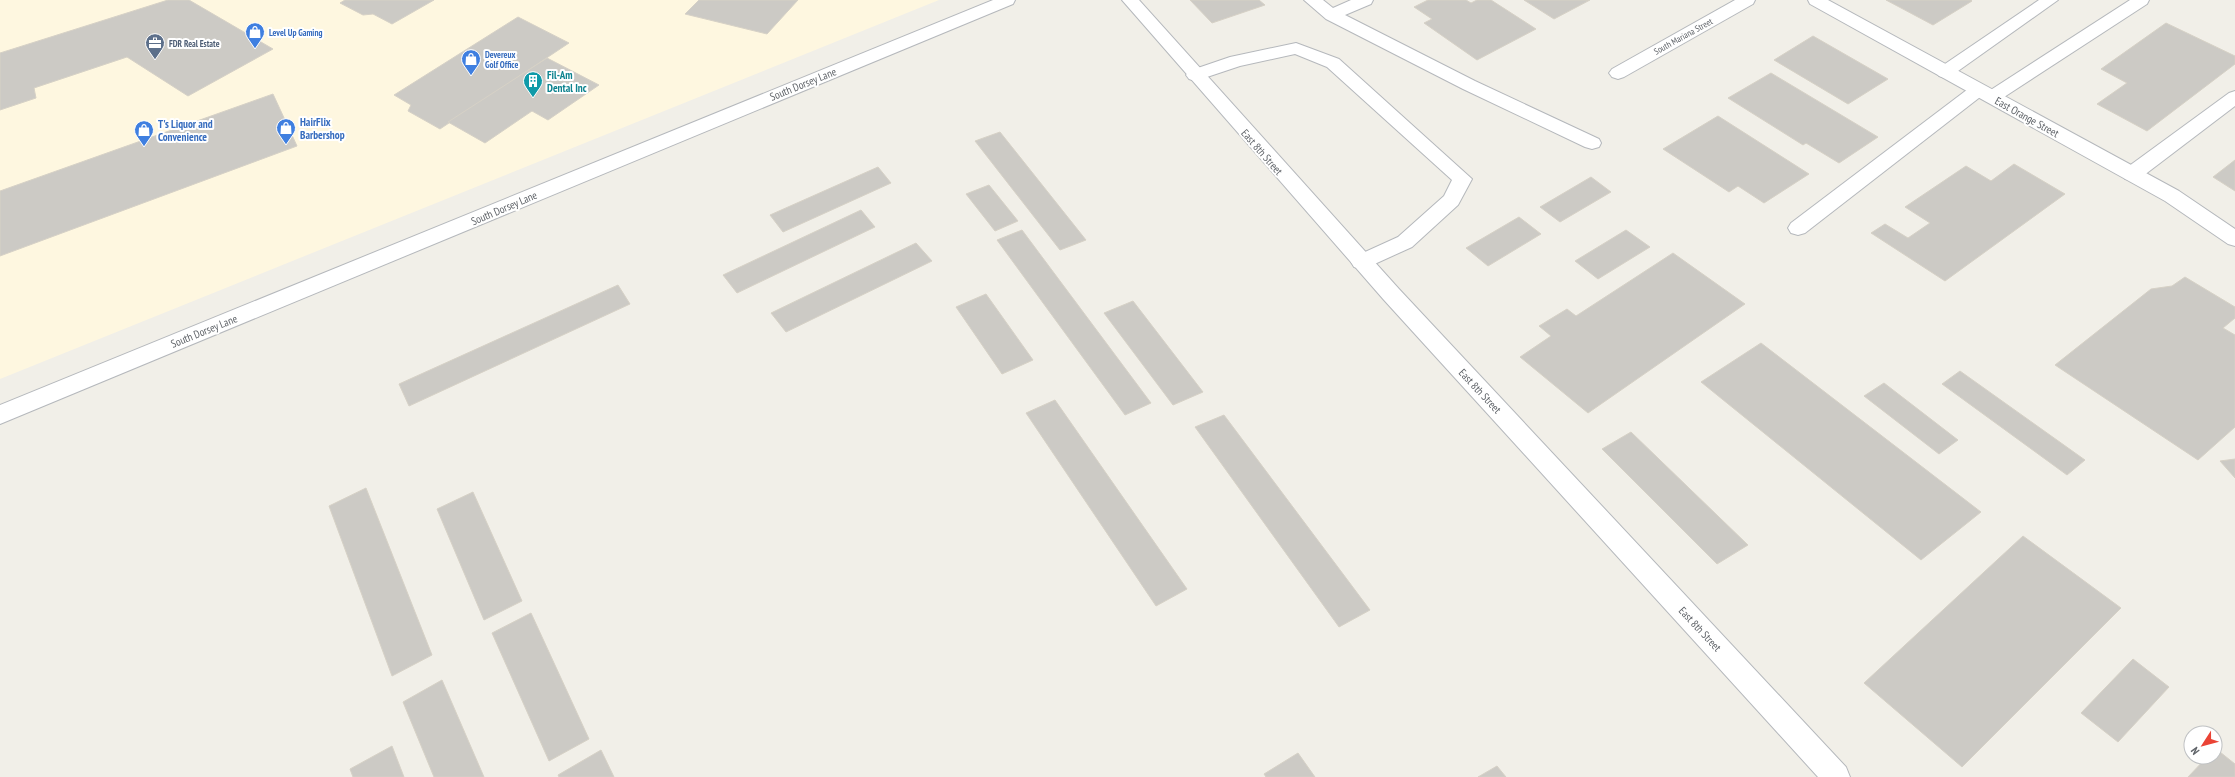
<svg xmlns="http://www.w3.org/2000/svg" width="2235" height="777" font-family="'PT Sans Narrow',sans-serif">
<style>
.commercial{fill:#fef7e0}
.building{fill:#cccac5;stroke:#d6d1c6}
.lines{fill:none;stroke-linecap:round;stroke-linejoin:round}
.service-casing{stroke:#b5b8bc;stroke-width:2}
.minor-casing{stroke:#b5b8bc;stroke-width:2}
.tertiary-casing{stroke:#b5b8bc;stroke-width:2}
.service{fill:#fff;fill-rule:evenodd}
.minor{fill:#fff;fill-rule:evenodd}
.tertiary{fill:#fff;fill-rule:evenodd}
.labels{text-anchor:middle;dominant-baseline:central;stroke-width:4;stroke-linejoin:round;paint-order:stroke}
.far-shop-label{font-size:9px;font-weight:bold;fill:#366cbe;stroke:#fff;text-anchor:start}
.far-street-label{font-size:9px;fill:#5f6368;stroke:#fff}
.far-service-label{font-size:9px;font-weight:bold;fill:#4e5e75;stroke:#fff;text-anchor:start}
.culture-label{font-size:11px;font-weight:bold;fill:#0d838f;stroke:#fff;text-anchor:start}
.street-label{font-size:11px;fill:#5f6368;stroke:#fff}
.shop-label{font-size:11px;font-weight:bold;fill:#366cbe;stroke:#fff;text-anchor:start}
</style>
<rect width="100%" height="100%" fill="#f1efe8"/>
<polygon class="commercial" points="0,0 939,0 0,379"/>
<g class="building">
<polygon points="168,0 189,0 273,49 188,96 127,57 34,88 36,98 0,110 0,53"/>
<polygon points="345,0 434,0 392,24 373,14 363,15 340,3"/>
<polygon points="699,0 798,0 767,34 685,14"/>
<polygon points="1190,0 1259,0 1265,5 1212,23"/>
<polygon points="1428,0 1466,0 1471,3 1477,0 1491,0 1536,29 1477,60 1424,23 1432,19 1414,7"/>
<polygon points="1524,0 1590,0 1554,19"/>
<polygon points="1886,0 1971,0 1972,1 1933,25"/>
<polygon points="518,17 569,43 440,129 408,111 411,105 394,95"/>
<polygon points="2166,23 2235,56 2235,64 2147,131 2097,104 2127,83 2101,69"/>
<polygon points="1813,36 1888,79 1848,104 1774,60"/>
<polygon points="547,58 599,85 548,120 532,111 485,143 448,122"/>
<polygon points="1771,73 1878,137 1839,163 1806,143 1803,145 1728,98"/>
<polygon points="273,94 297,146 0,256 0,191"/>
<polygon points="1718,116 1809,174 1764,203 1738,186 1729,192 1663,149"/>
<polygon points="1000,132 1086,240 1060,250 975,141"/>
<polygon points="2235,160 2235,191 2213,177"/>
<polygon points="2014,164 2065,194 1945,281 1871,233 1885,224 1908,238 1930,223 1905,207 1966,166 1991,181"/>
<polygon points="878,167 891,183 783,232 770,215"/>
<polygon points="1591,177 1611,192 1560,222 1540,207"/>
<polygon points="989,185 1018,221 995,231 966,194"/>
<polygon points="861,210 875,227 737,293 723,275"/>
<polygon points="1519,217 1541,234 1488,266 1466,248"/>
<polygon points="1022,230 1151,403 1125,415 997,240"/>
<polygon points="1626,230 1650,247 1598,279 1575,261"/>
<polygon points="916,243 932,261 786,332 771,313"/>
<polygon points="1673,253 1745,304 1588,413 1520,357 1551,336 1539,326 1567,309 1576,316"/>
<polygon points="2185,277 2235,307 2235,318 2223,328 2235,335 2235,427 2198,460 2055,365 2151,289 2172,286"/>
<polygon points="618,285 630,304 409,406 399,384"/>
<polygon points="986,294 1033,360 1002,374 956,307"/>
<polygon points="1133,301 1203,392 1173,405 1104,313"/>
<polygon points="1761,343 1981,512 1921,560 1701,382"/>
<polygon points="1960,371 2085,460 2067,475 1942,384"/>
<polygon points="1884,383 1958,440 1939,454 1864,396"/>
<polygon points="1055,400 1187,589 1156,606 1026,413"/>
<polygon points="1224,415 1370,610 1339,627 1195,427"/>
<polygon points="1631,432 1748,545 1717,564 1602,449"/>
<polygon points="2235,459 2235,478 2220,461"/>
<polygon points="366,488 432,655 392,676 329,506"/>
<polygon points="473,492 522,601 484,620 437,509"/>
<polygon points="2023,536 2121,608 1962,767 1864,683"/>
<polygon points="531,613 589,739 549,761 492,633"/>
<polygon points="2133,659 2169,687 2118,742 2081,713"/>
<polygon points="442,680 484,777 434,777 403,702"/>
<polygon points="392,746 404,777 353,777 350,769"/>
<polygon points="2215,748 2235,764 2235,777 2188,777 2207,757 2215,757"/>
<polygon points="601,750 614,777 559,777 558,775"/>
<polygon points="1298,753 1315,777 1266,777 1264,774"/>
<polygon points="1497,766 1506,777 1478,777"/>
</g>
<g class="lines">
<defs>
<g id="service">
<polygon points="1304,0 1323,0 1333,8 1351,0 1373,0 1371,4 1345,15 1475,81 1599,139 1601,143 1599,147 1592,149 1585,147 1463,89 1326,19"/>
<polygon points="2039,0 2058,0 1951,76 1945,78 1939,76 1936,72 1939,68"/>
<polygon points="2130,0 2149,0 2147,4 1998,101 1992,103 1986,101 1983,97 1986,93"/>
<polygon points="1296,43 1339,59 1472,179 1458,205 1412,247 1368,267 1361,269 1354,267 1351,262 1354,257 1398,237 1444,196 1452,180 1327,67 1295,54 1240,66 1195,81 1189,79 1186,75 1189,71 1230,57"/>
<polygon points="1978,84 1984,86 1987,90 1984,94 1805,233 1798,235 1791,233 1788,228 1791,223 1972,86"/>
<polygon points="2235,91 2235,106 2139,179 2132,180 2125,179 2123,174 2125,169 2229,93"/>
</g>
<g id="minor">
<polygon points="1735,0 1755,0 1753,4 1624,77 1618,79 1612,77 1609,73 1612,69"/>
<polygon points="1808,0 1828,0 2179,191 2235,229 2235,246 2228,244 2165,201 1810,4"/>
</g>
<g id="tertiary">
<polygon points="993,0 1015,0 1013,4 0,424 0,405"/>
<polygon points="1122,0 1139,0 1399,289 1846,767 1850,777 1818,777 1384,300"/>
</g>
</defs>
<use href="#service" class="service-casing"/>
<use href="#minor" class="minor-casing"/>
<use href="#tertiary" class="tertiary-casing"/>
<use href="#service" class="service"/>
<use href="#minor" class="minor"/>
<use href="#tertiary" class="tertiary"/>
</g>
<defs>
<symbol id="shop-pin" viewBox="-11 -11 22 30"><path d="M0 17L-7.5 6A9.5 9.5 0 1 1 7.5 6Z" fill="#3f7fe0" stroke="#fff"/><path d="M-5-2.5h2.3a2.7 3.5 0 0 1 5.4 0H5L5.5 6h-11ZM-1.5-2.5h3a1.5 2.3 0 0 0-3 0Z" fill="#fff"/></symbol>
<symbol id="office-pin" viewBox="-11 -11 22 30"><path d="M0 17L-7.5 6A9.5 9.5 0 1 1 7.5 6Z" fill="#5c6f8a" stroke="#fff"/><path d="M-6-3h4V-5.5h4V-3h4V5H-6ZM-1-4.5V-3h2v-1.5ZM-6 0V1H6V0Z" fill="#fff"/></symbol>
<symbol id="building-pin" viewBox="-11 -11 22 30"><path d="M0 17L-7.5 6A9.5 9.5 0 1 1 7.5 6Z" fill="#0f9aa8" stroke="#fff"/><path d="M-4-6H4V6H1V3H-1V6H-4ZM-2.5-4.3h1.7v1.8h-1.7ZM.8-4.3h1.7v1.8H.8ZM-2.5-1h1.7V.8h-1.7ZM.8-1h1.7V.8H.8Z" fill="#fff"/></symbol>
</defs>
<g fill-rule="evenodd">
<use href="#shop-pin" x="244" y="21" width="22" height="30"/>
<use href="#office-pin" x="144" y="32" width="22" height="30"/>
<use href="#shop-pin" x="460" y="48" width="22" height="30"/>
<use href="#building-pin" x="522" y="70" width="22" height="30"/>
<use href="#shop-pin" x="275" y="117" width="22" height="30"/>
<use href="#shop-pin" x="133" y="119" width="22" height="30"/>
</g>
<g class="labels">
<g class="far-shop-label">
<text x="269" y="32">Level Up Gaming</text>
<text x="485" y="54">Devereux<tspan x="485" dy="10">Golf Office</tspan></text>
</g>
<g class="far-street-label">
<text transform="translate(1683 36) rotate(-29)">South Mariana Street</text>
</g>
<g class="far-service-label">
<text x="169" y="43">FDR Real Estate</text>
</g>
<g class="culture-label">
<text x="547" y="75">Fil-Am<tspan x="547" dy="13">Dental Inc</tspan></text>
</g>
<g class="street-label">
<text transform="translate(803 84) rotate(-22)">South Dorsey Lane</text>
<text transform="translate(2027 117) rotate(29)">East Orange Street</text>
<text transform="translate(1262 152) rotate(49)">East 8th Street</text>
<text transform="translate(504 208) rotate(-23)">South Dorsey Lane</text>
<text transform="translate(204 331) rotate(-22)">South Dorsey Lane</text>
<text transform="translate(1480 391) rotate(47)">East 8th Street</text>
<text transform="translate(1700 629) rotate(47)">East 8th Street</text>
</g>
<g class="shop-label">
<text x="300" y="122">HairFlix<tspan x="300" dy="13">Barbershop</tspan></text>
<text x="158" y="124">T's Liquor and<tspan x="158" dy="13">Convenience</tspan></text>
</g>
</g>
<g transform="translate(2203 745) rotate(234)"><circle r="19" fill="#ffffff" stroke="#bfc1c3"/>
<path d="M0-3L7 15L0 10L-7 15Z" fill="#ea4335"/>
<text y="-6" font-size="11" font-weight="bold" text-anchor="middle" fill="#5f6368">N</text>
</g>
</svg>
